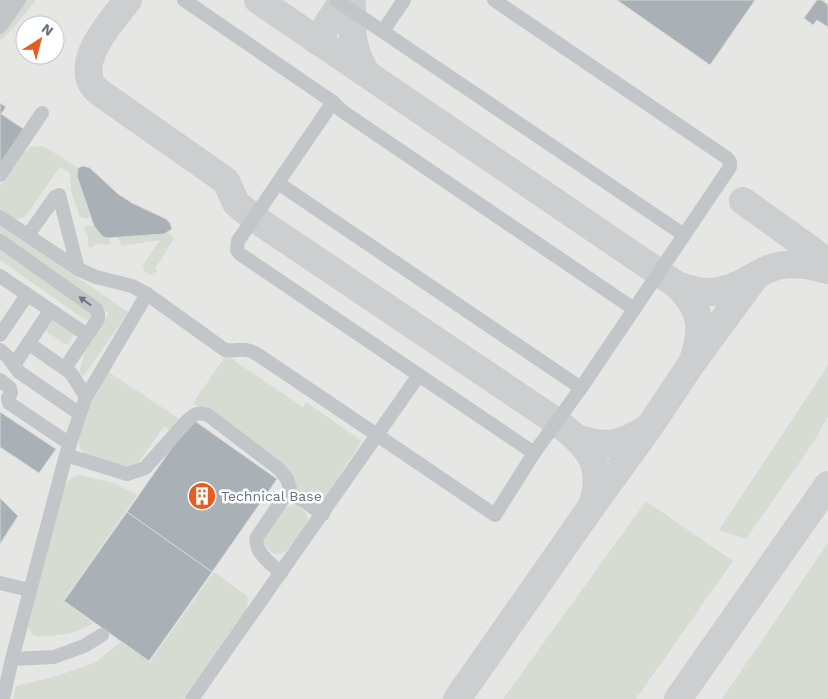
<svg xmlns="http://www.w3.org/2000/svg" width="828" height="699" font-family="'Work Sans',sans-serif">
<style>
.built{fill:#e6e7e5;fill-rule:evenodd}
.green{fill:#d6dcd2}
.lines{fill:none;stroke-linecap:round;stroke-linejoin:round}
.taxiway{stroke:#ccced0;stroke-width:28}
.building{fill:#a9b1b7;stroke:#d6d7d4}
.minor{stroke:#c2c6c9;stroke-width:14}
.oneway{fill:#687786}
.labels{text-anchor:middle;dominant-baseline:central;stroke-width:5;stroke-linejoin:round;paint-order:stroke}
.poi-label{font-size:14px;fill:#637383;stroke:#fff;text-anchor:start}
</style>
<rect width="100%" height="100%" fill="#f5f5f1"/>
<path class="built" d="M 36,0 L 828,0 L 828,699 L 0,699 L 0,42 L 16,25 ZM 25,25 L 55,25 L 55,55 L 25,55 Z"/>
<g class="green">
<polygon points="24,0 36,0 16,25 0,42 0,32"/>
<path d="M 41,146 L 47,148 L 78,168 L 77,176 L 90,216 L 87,219 L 80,217 L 71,191 L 70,173 L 60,167 L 25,217 C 15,222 9,217 0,211 L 0,186 L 24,152 L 31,147 Z"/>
<polygon points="0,224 128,312 84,376 79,373 86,347 109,313 0,238"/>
<polygon points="87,226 94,226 102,236 110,238 110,243 108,245 98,244 91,248 88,246 88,237 84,228"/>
<polygon points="168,232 173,237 173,240 155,269 157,271 150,275 145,272 143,265 160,240 122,246 117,237 164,234"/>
<polygon points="0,245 92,315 89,320 84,319 0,260"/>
<polygon points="53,320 74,335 68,344 65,344 47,332 47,329"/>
<polygon points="226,355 303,407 306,402 362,441 323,500 319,502 308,500 299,493 286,470 193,403"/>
<polygon points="828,365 828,416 813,443 746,539 719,530"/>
<polygon points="107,371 181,420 172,432 165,427 162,429 139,462 124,467 85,454 80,448 79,439 98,387"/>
<path d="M 79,475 L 111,482 L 137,495 L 63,601 L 93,623 C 77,635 57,635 37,637 L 33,635 L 28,627 L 63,490 L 69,480 Z"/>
<polygon points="646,501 733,561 636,699 503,699"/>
<path d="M 296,505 C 300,508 306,511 307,516 C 309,524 301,531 297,537 C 287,551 278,564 264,544 L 264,536 L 284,508 Z"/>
<polygon points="828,543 828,699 722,699"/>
<polygon points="214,572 246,595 248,600 247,609 183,699 13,699 16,686 53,677 94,663 121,642 150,662"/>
</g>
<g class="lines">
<g class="taxiway">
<path d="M 128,0 C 113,20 81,53 90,80 C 91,84 96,89 99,92 L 226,181 L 236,203 L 254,218 L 557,422 C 588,446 606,464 592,506"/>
<path d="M 258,0 L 677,285 C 703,310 704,330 692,363"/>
<path d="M 352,0 C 352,31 350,45 366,73"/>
<polyline points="317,41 343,0"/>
<polyline points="743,201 828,262"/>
<path d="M 677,285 C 686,288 697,292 707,292 C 732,293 749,277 771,268 C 789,261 810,265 828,270"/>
<path d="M 577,438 C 607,449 622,444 648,428"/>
<polyline points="457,699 592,506 650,426 692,363 755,277"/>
<polyline points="678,699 828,485"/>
</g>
</g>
<g class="building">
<polygon points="617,0 755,0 710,65"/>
<polygon points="817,0 822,0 828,5 828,27 817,20 813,25 804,18"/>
<polygon points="0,103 6,107 1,114 25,130 0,167"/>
<polygon points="83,166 90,168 118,194 132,203 166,219 170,223 172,229 164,234 107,238 102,236 94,226 77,176 78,168"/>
<polygon points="0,412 56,449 39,473 0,447"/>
<polygon points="192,419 277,479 212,572 127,512"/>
<polygon points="0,498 18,516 0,544"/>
<polygon points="127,512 212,572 149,661 64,601"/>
</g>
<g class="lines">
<g class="minor">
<polyline points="184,0 333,102 342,111 634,309"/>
<polyline points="336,0 684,235"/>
<polyline points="0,13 7,0"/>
<polyline points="0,27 19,0"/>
<polyline points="383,31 404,0"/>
<polyline points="333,102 238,241 237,250 240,254 534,453"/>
<polyline points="0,175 42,113"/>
<polyline points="278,183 581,388"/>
<polyline points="0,217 78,269 96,277 132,286 147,294"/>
<polyline points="28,235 55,197 59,195 78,269"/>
<polyline points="0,241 96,309 98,313 98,319 65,368"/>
<polyline points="0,276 87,335"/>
<polyline points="0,335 27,295"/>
<polyline points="28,343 71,373 86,397"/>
<polyline points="0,350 8,357 19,372 80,414"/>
<polyline points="14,365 50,311"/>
<polyline points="419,375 377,435 495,515 534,453 581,388 730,167 730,162 727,158 494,0"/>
<polyline points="0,380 10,388 11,393 8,398 9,403 70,444"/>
<polyline points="66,455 12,659 54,657 84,646 102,635"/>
<path d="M 281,573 C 272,564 253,552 257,537 L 285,496 C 299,494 311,507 323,514"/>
<polyline points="0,583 30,590"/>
<polyline points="3,699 12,659"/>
<path d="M 192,699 L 377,435 L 257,354 C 242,346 239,352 225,350 L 147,294 L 86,397 L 66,455 L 127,474 L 145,468 L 187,421 C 195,413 198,412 208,415 L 279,469 L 287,479 L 292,495"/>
</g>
</g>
<defs><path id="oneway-solid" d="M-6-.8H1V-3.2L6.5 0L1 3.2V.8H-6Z" transform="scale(1.25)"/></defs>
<use class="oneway" href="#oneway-solid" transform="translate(85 301) rotate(-144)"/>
<defs>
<symbol id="building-disc" viewBox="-11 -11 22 22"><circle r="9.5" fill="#e75d20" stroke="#fff"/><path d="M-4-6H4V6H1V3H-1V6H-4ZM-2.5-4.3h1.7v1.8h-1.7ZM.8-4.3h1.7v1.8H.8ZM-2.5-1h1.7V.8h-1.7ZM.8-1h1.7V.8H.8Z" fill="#fff"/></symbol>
</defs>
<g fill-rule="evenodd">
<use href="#building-disc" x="186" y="480" width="32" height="32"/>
</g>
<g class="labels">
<g class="poi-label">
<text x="221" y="496">Technical Base</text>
</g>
</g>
<g transform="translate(40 40) rotate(36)"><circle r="24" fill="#ffffff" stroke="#c1c7cd"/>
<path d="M0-4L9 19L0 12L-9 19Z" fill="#e75d20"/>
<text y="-8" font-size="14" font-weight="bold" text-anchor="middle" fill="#637383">N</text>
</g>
</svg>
